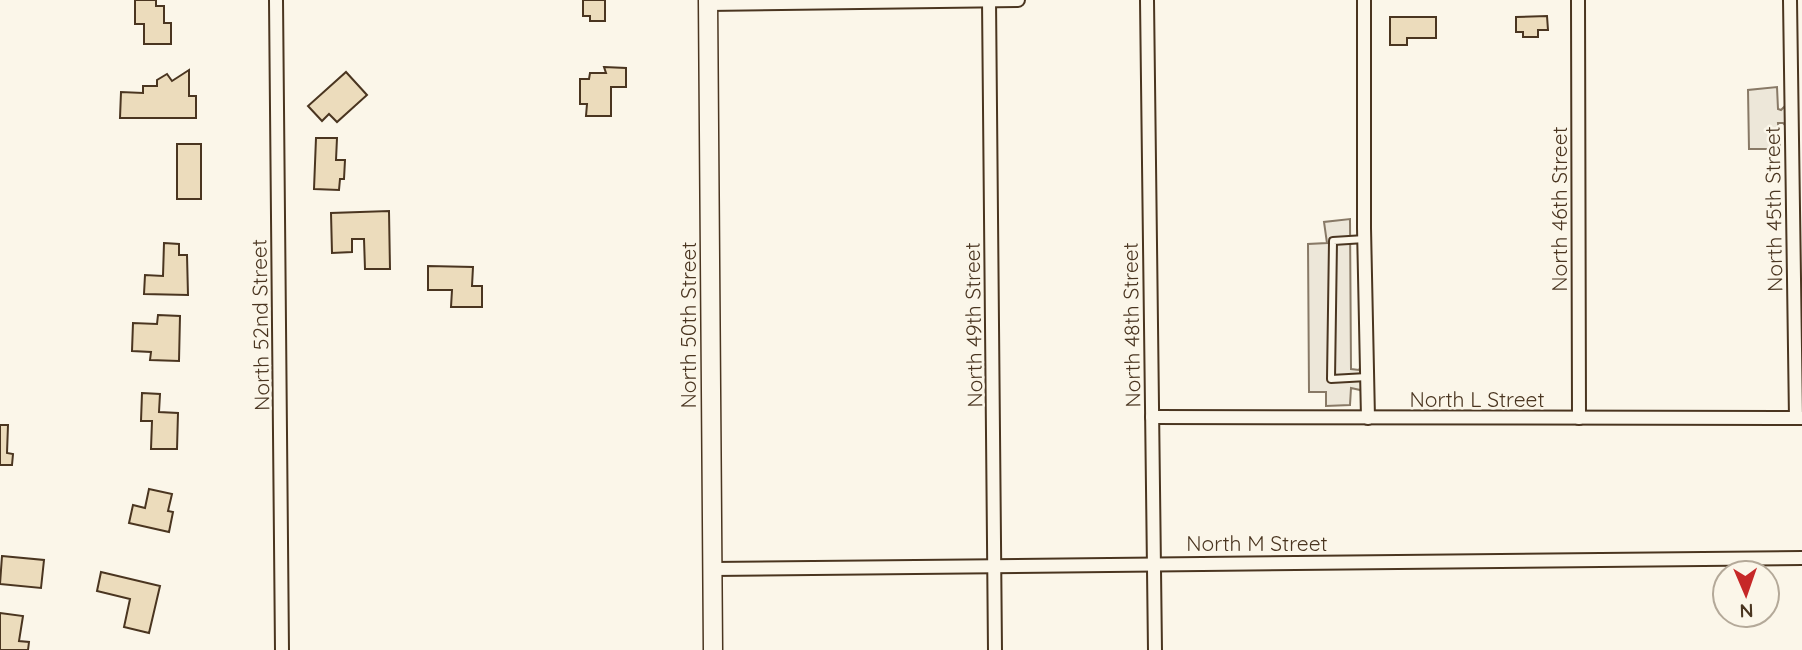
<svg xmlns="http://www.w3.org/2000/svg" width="1802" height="650" font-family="Quicksand,sans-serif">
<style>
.parking{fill:#ede7d9;stroke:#887966;stroke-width:2}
.building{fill:#ecdcbc;stroke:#4a3520;stroke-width:2}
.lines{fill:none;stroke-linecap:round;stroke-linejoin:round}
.lane-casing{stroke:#4a3520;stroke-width:10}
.street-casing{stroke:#4a3520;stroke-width:16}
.secondary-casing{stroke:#4a3520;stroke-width:21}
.lane{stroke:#fbf6e9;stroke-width:6}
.street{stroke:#fbf6e9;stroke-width:12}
.secondary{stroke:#fbf6e9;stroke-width:18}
.labels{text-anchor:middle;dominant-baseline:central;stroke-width:5;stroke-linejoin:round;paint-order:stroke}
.street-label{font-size:21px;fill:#4a3520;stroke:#fbf6e9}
</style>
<rect width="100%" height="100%" fill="#fbf6e9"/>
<g class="parking">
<polygon points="1777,87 1778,109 1781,110 1788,103 1787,127 1783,123 1778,123 1780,149 1749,149 1748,90"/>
<polygon points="1350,219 1351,369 1359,370 1363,362 1364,394 1360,390 1351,388 1350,405 1326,406 1326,392 1309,392 1308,244 1327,243 1324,222"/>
</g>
<g class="building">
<polygon points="135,0 156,0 156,6 164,6 164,23 171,23 171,44 144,44 144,24 135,24"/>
<polygon points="583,0 605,0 605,21 590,21 590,16 583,16"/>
<polygon points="1547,16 1548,30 1538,30 1538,37 1523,37 1523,32 1516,32 1516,17"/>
<polygon points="1390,17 1436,17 1436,38 1407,38 1407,45 1390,45"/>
<polygon points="604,67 626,68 626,87 611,87 611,116 586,116 587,104 580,104 580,79 589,79 590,73 606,73"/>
<polygon points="189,70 189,96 196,96 196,118 120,118 121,92 143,93 143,86 157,86 157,80 167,74 172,81"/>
<polygon points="346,72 367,95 337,122 329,114 322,121 308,106"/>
<polygon points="316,138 337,138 336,160 345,160 344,179 340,179 339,190 314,189"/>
<rect x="177" y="144" width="24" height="55"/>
<polygon points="389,211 390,269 365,269 364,239 352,239 352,252 332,253 331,213"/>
<polygon points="164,243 179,244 179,255 187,255 188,295 144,294 145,275 163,276"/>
<polygon points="428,266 473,267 472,286 482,286 482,307 451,307 452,290 428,290"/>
<polygon points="158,315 180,316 179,361 150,360 151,352 132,351 133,323 157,324"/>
<polygon points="142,393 160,394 159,412 178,413 177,449 151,449 152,421 141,421"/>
<polygon points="0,425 8,425 7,453 13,454 12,465 0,465"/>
<polygon points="149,489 172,494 168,511 173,512 169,532 129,523 133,505 145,508"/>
<polygon points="2,556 44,560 41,588 0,584"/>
<polygon points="101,572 160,586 149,633 124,627 130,599 97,591"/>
<polygon points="0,613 23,616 19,641 29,642 28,650 0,650"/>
</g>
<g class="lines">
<defs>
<polyline id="lane" points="1365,239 1333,241 1331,379 1367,377"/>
<g id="street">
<polyline points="276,0 282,650"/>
<polyline points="989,0 995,650"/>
<polyline points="1147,0 1155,650"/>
<polyline points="1364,0 1364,228 1368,418"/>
<polyline points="1578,0 1579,418"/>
<polyline points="1790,0 1796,418"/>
<polyline points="708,4 1018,0"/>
<polyline points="1152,417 1802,418"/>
<polyline points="713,569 1802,558"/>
</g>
<polyline id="secondary" points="708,0 713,650"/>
</defs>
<use href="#lane" class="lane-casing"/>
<use href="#street" class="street-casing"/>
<use href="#secondary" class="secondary-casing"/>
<use href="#lane" class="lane"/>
<use href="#street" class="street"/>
<use href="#secondary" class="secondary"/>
</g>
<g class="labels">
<g class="street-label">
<text transform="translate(1559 209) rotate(-90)">North 46th Street</text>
<text transform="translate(1773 209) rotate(-91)">North 45th Street</text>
<text transform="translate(260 325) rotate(-91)">North 52nd Street</text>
<text transform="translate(688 325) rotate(-90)">North 50th Street</text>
<text transform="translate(973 325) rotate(-91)">North 49th Street</text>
<text transform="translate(1131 325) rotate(-91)">North 48th Street</text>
<text x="1477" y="399">North L Street</text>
<text x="1257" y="543">North M Street</text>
</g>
</g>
<g transform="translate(1746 594) rotate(178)"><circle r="33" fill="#fbf6e9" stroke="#b4a999" stroke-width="2"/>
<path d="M0-5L12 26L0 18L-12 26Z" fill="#c62828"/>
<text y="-10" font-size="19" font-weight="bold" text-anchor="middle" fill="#4a3520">N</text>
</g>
</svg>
